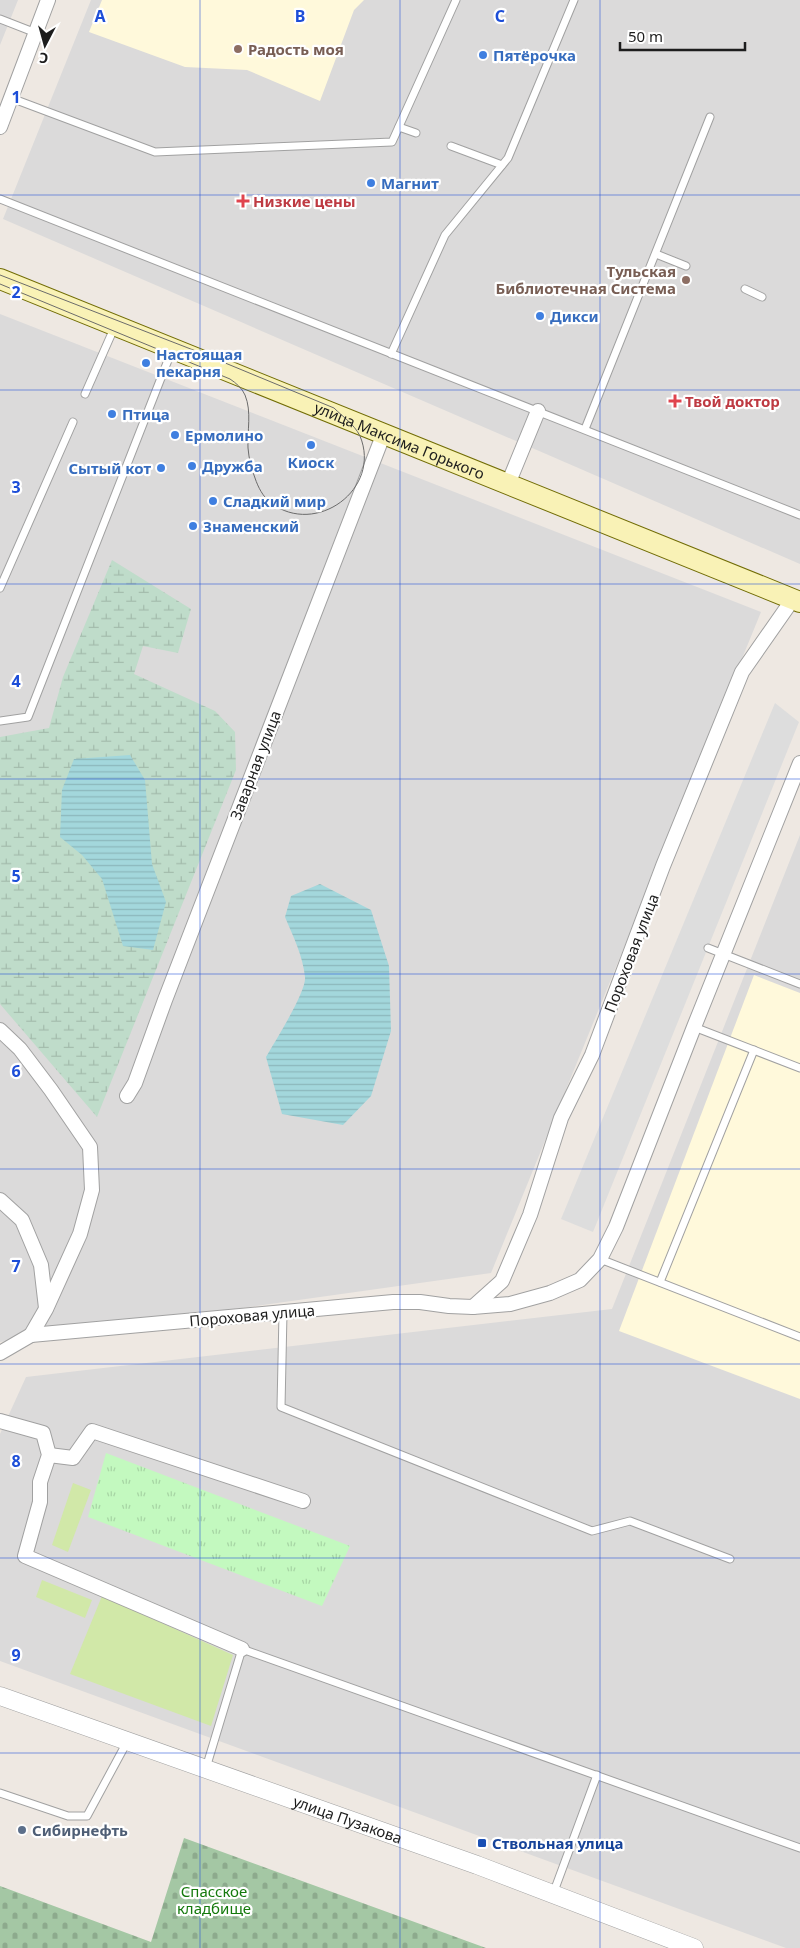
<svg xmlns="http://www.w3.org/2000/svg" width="800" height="1948" font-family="'Noto Sans',sans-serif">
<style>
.residential{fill:#dbdada}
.education{fill:#fff9db}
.grass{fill:#d1e8a8}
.wetland{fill:url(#wetland-marsh)}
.cemetery{fill:url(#cemetery-stones)}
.park{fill:url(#park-tufts)}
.parking{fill:#ddd}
.water{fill:url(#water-rules)}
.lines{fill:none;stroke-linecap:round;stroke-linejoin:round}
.service-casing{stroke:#a1a1a1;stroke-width:9}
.minor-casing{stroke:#a1a1a1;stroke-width:16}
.tertiary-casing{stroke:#a1a1a1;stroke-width:19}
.secondary-casing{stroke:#726d06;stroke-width:22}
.service{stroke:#fff;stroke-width:7}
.minor{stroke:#fff;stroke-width:14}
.tertiary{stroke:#fff;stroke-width:18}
.secondary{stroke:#f9f2b6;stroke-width:20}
.tram{stroke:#6b6b6b;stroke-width:1}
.grid{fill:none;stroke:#1d4ed8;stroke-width:1;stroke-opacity:0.55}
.education-dot{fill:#8d6e63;stroke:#fff;stroke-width:2}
.shop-dot{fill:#3f7fe0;stroke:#fff;stroke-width:2}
.health-dot{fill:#e0444e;stroke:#fff;stroke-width:2}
.service-dot{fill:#5c6f8a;stroke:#fff;stroke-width:2}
.transit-dot{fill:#1a4fb4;stroke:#fff;stroke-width:2}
.labels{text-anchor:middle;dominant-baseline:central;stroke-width:4.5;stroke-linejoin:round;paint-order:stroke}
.education-label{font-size:15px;font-weight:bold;fill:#785e54;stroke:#fff;text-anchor:start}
.shop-label{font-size:15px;font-weight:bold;fill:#366cbe;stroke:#fff;text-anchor:start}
.health-label{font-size:15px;font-weight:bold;fill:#be3a42;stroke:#fff;text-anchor:start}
.street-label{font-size:15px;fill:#1d1d1d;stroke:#fff}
.service-label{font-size:15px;font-weight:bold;fill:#4e5e75;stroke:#fff;text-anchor:start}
.transit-label{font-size:15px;font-weight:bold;fill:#164399;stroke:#fff;text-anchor:start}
.park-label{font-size:15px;fill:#14790c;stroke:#fff}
.grid-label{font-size:16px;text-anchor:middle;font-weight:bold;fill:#1d4ed8;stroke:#fff;stroke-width:4.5;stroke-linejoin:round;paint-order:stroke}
</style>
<defs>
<pattern id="wetland-marsh" width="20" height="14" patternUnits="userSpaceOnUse" patternTransform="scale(1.25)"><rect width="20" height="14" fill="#bfdcca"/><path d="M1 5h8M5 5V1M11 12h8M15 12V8" fill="none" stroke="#a4bcad"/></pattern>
<pattern id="cemetery-stones" width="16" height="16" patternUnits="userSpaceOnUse" patternTransform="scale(1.25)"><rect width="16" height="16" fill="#a4c7a4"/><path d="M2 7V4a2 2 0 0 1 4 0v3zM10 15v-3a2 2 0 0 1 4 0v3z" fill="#8daa8d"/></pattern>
<pattern id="park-tufts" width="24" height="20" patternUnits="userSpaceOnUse" patternTransform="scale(1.25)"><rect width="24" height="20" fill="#c3f9bf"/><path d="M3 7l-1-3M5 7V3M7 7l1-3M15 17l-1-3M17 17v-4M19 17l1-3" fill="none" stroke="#a7d5a4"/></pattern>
<pattern id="water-rules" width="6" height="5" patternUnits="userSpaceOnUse" patternTransform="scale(1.25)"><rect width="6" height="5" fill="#a3d7dc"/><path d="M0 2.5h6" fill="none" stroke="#8cb8bc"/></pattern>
</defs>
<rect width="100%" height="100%" fill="#eee8e2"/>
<g class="residential">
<polygon points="0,0 18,0 0,45"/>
<polygon points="91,0 800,0 800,564 3,219"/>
<polygon points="0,314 761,612 491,1273 0,1342"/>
<polygon points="800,835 800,1948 786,1948 0,1661 0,1434 26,1377 612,1309"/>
</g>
<g class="education">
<polygon points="102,0 364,0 354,10 320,101 247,70 185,67 89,32"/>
<polygon points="754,975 800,993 800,1399 619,1331"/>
</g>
<g class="grass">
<polygon points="73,1483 91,1490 68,1552 52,1545"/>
<polygon points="42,1580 92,1600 85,1618 36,1597"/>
<polygon points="102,1596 233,1655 211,1726 70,1674"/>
</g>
<polygon class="wetland" points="112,560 191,609 178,653 143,646 134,674 215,711 235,732 236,770 97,1117 0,1004 0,737 49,728 63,677"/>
<polygon class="cemetery" points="184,1838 486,1948 0,1948 0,1886 151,1942"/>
<polygon class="park" points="106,1453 350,1546 322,1606 88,1517"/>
<polygon class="parking" points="775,703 799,722 593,1232 561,1219"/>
<g class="water">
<polygon points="130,755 145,780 152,864 166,902 153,950 123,946 102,879 82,855 60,837 62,790 74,759"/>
<path d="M 320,884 L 371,910 L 389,966 L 391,1031 L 371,1096 L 343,1125 L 282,1114 L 266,1057 C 274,1043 307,991 305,977 C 303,956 293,936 285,917 L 291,896 Z"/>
</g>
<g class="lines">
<defs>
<g id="service">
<polyline points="0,19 36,33"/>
<polyline points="11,98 155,152 392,142 456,0"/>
<polyline points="399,127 416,133"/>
<polyline points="451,146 502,165"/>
<polyline points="0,199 800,515"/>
<polyline points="656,254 686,266"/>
<polyline points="745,289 762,297"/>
<polyline points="391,354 445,235 508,158 574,0"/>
<polyline points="85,394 115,326"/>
<polyline points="585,429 710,117"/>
<polyline points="0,588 73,422"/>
<polyline points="0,721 28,717 172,350"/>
<polyline points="708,948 800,984"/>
<polyline points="694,1027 800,1068"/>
<polyline points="600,1259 800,1337"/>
<polyline points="660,1282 754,1050"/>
<polyline points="283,1313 281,1407 592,1531 630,1521 730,1559"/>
<polyline points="206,1768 242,1649 800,1848"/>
<polyline points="0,1793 68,1816 87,1816 127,1742"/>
<polyline points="553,1894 597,1775"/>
</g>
<g id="minor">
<polyline points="0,127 48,0"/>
<polyline points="508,484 538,411"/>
<polyline points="0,1030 20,1049 51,1090 90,1147 92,1190 80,1234 46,1309 31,1335 0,1353"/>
<polyline points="127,1096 135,1083 165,1000 384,433"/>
<polyline points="0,1200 22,1220 41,1265 46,1308"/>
<polyline points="473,1307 502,1281 530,1215 561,1118 592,1055 663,866 742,672 793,599"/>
<polyline points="31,1335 393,1302 420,1302 449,1306 473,1307 510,1304 550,1293 580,1280 600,1259 616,1227 694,1027 800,763"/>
<polyline points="0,1421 43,1433 49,1455 40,1482 40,1502 25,1556 242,1649"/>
<polyline points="49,1455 73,1458 92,1431 303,1501"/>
</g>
<g id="tertiary">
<path id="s1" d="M 0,1696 L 477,1865 L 694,1948"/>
</g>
<g id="secondary">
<path id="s2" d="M 0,279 L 800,602"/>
</g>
</defs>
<use href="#service" class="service-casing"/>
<use href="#minor" class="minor-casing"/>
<use href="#tertiary" class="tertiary-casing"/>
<use href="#secondary" class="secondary-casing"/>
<use href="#service" class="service"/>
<use href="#minor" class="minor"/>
<use href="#tertiary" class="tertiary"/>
<use href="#secondary" class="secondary"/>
<path class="tram" d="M 0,275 L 201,353 L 334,408 C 343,417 354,424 360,436 C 382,489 316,537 271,503 C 263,497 258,487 255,478 C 251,468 249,459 248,448 C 247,431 252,412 245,395 C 242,388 236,383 230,379 L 0,284"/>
</g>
<path class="grid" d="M 200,0 L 200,1948M 400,0 L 400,1948M 600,0 L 600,1948M 0,195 L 800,195M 0,390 L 800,390M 0,584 L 800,584M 0,779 L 800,779M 0,974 L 800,974M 0,1169 L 800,1169M 0,1364 L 800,1364M 0,1558 L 800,1558M 0,1753 L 800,1753"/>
<g class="education-dot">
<circle cx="238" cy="49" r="5"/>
<circle cx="686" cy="280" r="5"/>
</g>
<g class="shop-dot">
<circle cx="483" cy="55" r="5"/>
<circle cx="371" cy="183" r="5"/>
<circle cx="540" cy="316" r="5"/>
<circle cx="146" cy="363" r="5"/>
<circle cx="112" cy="414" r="5"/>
<circle cx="175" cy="435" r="5"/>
<circle cx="311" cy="445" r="5"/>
<circle cx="192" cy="466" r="5"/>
<circle cx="161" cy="468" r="5"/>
<circle cx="213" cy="501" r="5"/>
<circle cx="193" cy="526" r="5"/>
</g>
<g class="health-dot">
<path d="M240.5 193.5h5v5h5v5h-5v5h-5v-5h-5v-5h5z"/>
<path d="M672.5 393.5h5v5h5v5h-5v5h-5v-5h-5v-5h5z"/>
</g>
<circle class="service-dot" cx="22" cy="1830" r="5"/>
<rect class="transit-dot" x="477" y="1838" width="10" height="10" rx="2.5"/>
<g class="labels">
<g class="education-label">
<text x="248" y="49">Радость моя</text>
<text x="676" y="271" text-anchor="end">Тульская<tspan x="676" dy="17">Библиотечная Система</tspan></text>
</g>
<g class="shop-label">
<text x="493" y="55">Пятёрочка</text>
<text x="381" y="183">Магнит</text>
<text x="550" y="316">Дикси</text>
<text x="156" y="354">Настоящая<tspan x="156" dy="17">пекарня</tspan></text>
<text x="122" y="414">Птица</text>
<text x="185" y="435">Ермолино</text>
<text x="311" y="462" text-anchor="middle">Киоск</text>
<text x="202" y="466">Дружба</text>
<text x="151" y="468" text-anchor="end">Сытый кот</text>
<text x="223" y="501">Сладкий мир</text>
<text x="203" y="526">Знаменский</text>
</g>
<g class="health-label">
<text x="253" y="201">Низкие цены</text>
<text x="685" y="401">Твой доктор</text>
</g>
<g class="street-label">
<text stroke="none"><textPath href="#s2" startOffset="431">улица Максима Горького</textPath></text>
<text transform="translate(255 765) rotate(-69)">Заварная улица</text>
<text transform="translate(631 953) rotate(-69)">Пороховая улица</text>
<text transform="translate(252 1315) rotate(-5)">Пороховая улица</text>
<text stroke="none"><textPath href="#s1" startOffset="369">улица Пузакова</textPath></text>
</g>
<g class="service-label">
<text x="32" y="1830">Сибирнефть</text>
</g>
<g class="transit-label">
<text x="492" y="1843">Ствольная улица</text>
</g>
<g class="park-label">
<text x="214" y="1891">Спасское<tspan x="214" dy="17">кладбище</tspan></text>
</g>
</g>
<g class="grid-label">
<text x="100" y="22">A</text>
<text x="300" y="22">B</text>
<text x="500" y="22">C</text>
<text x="16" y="103">1</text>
<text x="16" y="298">2</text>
<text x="16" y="493">3</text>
<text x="16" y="687">4</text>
<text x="16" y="882">5</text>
<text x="16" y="1077">6</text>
<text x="16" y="1272">7</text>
<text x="16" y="1467">8</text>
<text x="16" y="1661">9</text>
</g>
<g transform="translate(45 45) rotate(186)" stroke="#ffffff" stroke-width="4" paint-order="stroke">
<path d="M0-4L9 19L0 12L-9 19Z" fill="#1d1d1d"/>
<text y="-8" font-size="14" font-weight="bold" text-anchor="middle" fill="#1d1d1d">С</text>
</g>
<path d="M620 42v8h125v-8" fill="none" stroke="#1d1d1d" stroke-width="2.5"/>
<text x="628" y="42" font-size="15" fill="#1d1d1d" stroke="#ffffff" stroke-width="4" paint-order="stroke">50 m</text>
</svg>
